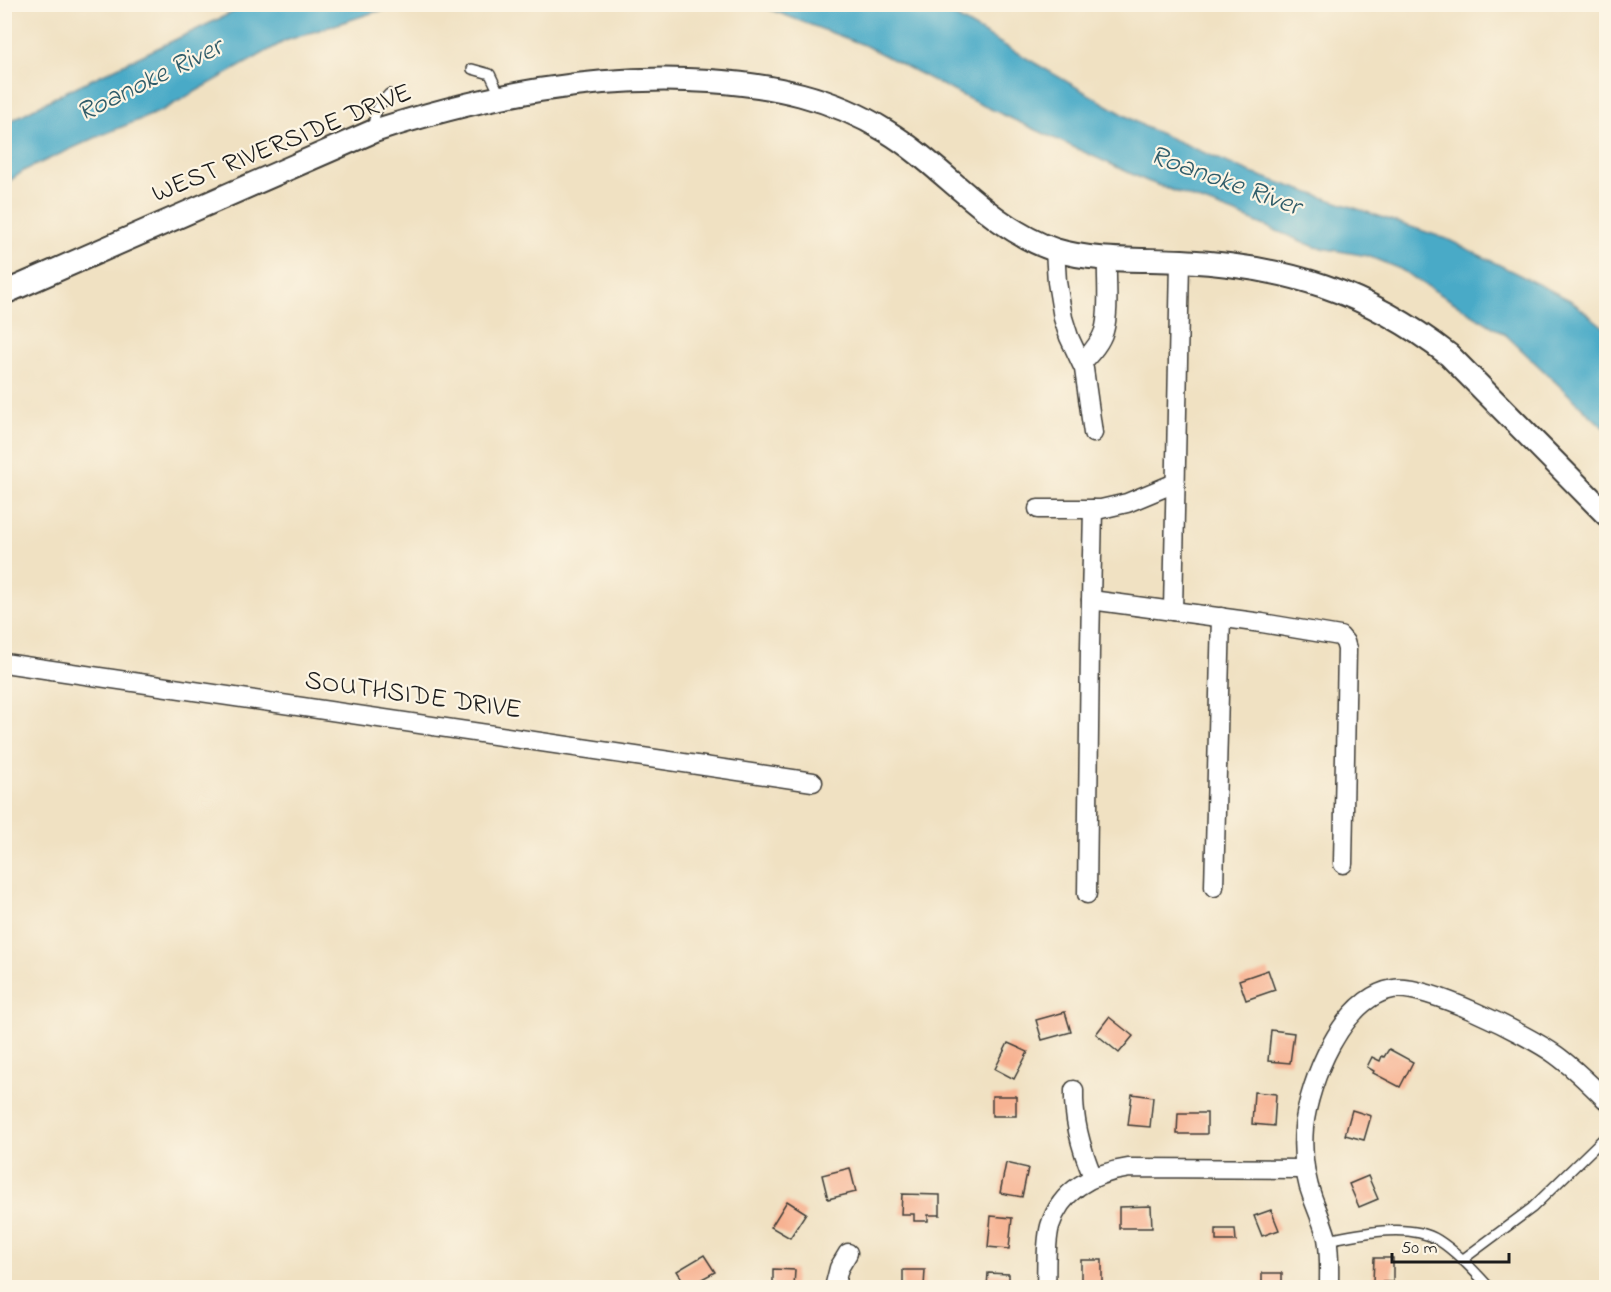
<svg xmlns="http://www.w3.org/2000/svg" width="1611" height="1292" font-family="'Indie Flower',sans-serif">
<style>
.water{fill:#48aac7;stroke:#326372;stroke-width:1.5}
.building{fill:#f7b292}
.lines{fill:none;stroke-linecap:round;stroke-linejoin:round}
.service-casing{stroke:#3c3a35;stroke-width:12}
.minor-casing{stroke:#3c3a35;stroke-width:21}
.tertiary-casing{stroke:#3c3a35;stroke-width:26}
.service{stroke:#fff;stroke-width:9}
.minor{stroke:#fff;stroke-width:18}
.tertiary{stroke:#fff;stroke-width:22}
.labels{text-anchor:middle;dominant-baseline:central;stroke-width:4.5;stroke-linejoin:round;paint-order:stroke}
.street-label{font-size:27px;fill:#1c1c1c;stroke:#fcf5e5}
.water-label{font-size:28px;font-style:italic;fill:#305c69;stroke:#fcf5e5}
</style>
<rect width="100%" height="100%" fill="#fcf5e5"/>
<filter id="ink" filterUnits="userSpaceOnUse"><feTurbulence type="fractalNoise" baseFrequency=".0167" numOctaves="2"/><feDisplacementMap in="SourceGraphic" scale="12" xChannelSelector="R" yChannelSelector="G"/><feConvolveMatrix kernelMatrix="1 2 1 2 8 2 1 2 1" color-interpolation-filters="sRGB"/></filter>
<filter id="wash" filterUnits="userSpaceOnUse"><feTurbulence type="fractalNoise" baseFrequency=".008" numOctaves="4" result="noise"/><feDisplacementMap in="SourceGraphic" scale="24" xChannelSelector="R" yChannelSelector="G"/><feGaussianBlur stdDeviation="1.35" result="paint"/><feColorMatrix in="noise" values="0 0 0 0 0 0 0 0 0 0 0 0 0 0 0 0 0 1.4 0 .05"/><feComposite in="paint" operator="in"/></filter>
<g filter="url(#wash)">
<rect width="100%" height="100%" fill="#f0e1c2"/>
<g class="water">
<polygon points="250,4 412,5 375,12 285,41 161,111 97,137 25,170 5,184 5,124 63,93"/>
<polygon points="758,5 935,5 1145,127 1251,173 1447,239 1570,300 1606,329 1606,430 1506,335 1400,269 1368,256 1315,247 1234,213 1147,181 971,100 864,45"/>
</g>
<g id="blocks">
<g class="building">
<polygon points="1268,970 1275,990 1246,1000 1239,980"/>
<polygon points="1065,1012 1071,1032 1042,1040 1036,1020"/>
<polygon points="1109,1017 1133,1036 1119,1053 1096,1034"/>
<polygon points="1271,1030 1294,1033 1290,1063 1268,1061"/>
<polygon points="1008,1043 1028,1052 1014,1079 995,1069"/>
<polygon points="1389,1049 1413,1062 1400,1087 1373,1073 1374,1071 1367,1067 1372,1057 1380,1061 1382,1056 1384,1057"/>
<polygon points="1254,1092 1276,1094 1274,1126 1252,1124"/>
<polygon points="1132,1094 1153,1097 1150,1127 1128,1125"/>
<rect x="992" y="1096" width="24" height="20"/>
<polygon points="1352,1110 1371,1116 1364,1140 1345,1135"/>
<polygon points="1178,1113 1207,1113 1207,1134 1177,1134"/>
<polygon points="1006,1163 1028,1168 1022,1197 1000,1193"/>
<polygon points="850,1168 856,1192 828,1199 822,1175"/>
<polygon points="1368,1176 1378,1199 1359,1207 1349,1184"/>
<polygon points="902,1194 940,1195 940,1215 928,1215 928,1221 914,1221 914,1214 901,1214"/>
<polygon points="787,1201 806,1213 790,1238 771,1227"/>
<polygon points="1151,1206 1152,1228 1119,1228 1119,1207"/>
<polygon points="1271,1210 1279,1230 1262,1236 1254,1216"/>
<polygon points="991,1216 1012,1218 1009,1249 988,1247"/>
<polygon points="1216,1229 1235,1229 1236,1241 1216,1241"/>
<polygon points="704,1255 715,1272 687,1287 677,1271"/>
<polygon points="1374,1258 1393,1258 1393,1282 1373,1282"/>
<rect x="1081" y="1260" width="21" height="27"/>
<polygon points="773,1269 795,1270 794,1287 773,1287"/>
<polygon points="903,1270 925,1270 924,1287 903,1287"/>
<polygon points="988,1273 1009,1274 1009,1287 987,1287"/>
<rect x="1262" y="1273" width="20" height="14"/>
</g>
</g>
</g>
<g filter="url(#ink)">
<use href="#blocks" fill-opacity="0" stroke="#3c3a35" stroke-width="1.5"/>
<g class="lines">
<defs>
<g id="service">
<polyline points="472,69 490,74 501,97"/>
<path d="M 374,131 C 372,115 378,106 389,94"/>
<path d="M 1327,1240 C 1358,1234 1409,1222 1438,1240 C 1457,1252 1474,1271 1490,1288"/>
<polyline points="1462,1260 1532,1208 1606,1136"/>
</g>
<g id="minor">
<polyline points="1055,250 1057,282 1063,318 1069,337 1084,369 1093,433"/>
<path d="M 1082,363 C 1090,354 1100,344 1104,331 C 1110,311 1106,279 1107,258"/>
<polyline points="1038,509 1101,509 1127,503 1175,483"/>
<polyline points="1091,600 1262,623 1340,636 1345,642 1347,649 1343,864"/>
<polyline points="1173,611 1180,261"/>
<polyline points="4,663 813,782"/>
<polyline points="1214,887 1221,617"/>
<polyline points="1087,894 1090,647 1093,509"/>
<path d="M 1074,1090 C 1073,1121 1081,1149 1093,1177"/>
<polyline points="834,1288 839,1268 848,1253"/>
<path d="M 1046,1288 C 1047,1268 1045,1245 1050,1226 C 1061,1189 1094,1173 1129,1168 L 1305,1169"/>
<path d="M 1329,1288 C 1329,1271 1330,1254 1327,1238 C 1323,1224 1318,1212 1313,1199 C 1304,1176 1302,1151 1304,1127 C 1309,1082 1342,998 1393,989 C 1424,983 1529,1035 1556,1055 C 1574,1068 1590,1084 1606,1100"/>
</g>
<path id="tertiary" d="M 4,293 L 374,131 C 483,96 595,73 710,81 C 773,85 831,97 886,131 C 944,166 989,228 1055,250 C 1095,262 1140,259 1182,261 C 1285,266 1367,291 1449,355 L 1606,514"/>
</defs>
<use href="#service" class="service-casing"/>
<use href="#minor" class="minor-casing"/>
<use href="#tertiary" class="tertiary-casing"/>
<use href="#service" class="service"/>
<use href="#minor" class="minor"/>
<use href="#tertiary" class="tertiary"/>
</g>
</g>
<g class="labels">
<g class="street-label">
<text transform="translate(282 144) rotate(-22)">WEST RIVERSIDE DRIVE</text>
<text transform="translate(413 696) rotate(8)">SOUTHSIDE DRIVE</text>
</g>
<g class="water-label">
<text transform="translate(150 81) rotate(-26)">Roanoke River</text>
<text transform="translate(1225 182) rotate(20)">Roanoke River</text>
</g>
</g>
<rect width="1611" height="1292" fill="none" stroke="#fcf5e5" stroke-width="24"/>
<path d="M1392 1253v9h117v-9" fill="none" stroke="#1c1c1c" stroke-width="3"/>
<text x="1401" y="1253" font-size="18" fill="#1c1c1c" stroke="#fcf5e5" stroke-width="4.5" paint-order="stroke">50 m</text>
</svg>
